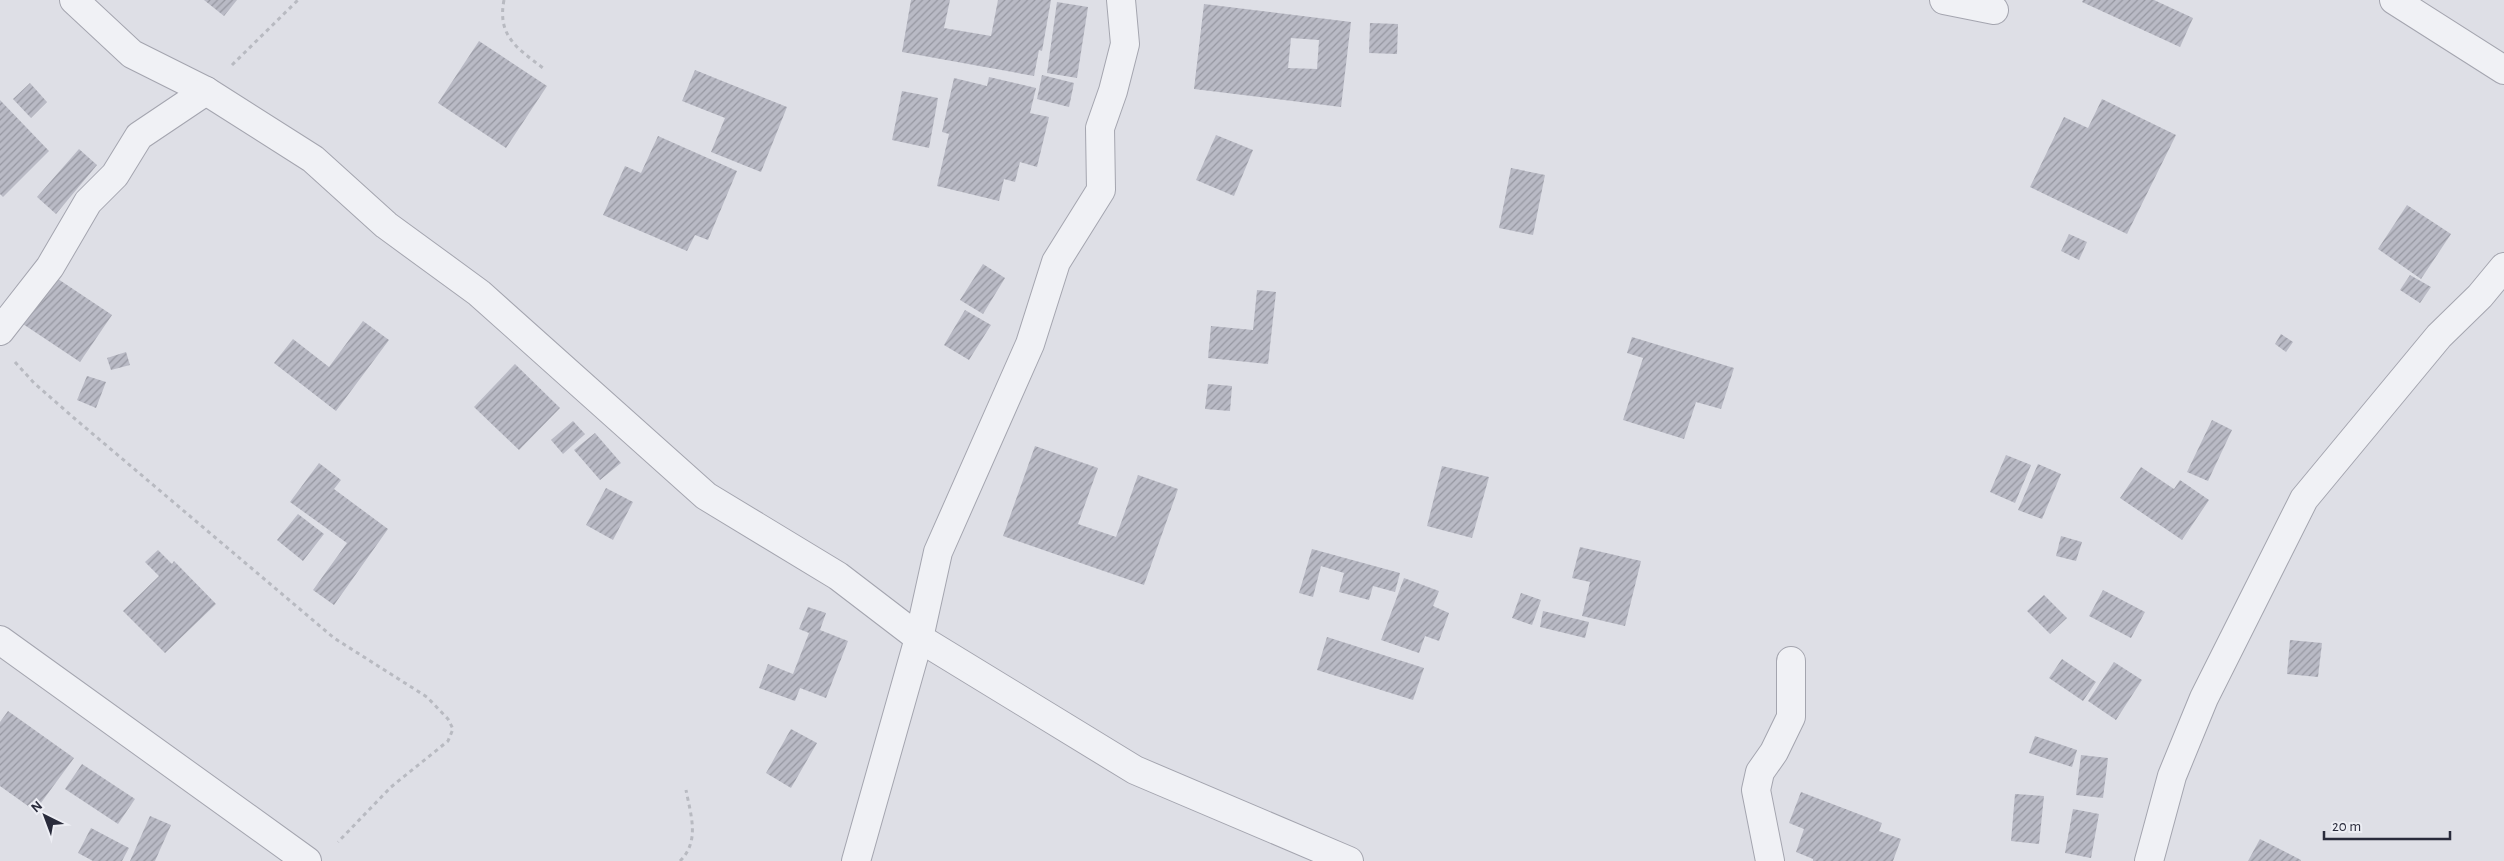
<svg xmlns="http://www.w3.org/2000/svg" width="2504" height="861" font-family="'Alegreya Sans',sans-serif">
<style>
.building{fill:url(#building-hatch);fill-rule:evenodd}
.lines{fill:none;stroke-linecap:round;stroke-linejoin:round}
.minor-casing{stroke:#a4a5af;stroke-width:30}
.path{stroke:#b8bac1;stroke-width:3;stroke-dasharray:4 4;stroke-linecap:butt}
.minor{stroke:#f0f1f5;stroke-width:28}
</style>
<defs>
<pattern id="building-hatch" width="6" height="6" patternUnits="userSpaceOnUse" patternTransform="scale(1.25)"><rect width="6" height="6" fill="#b9bac5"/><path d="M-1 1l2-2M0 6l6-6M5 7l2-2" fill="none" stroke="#9697a1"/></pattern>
</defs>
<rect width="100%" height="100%" fill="#dedfe6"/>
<g class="building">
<polygon points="204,0 237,0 224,16"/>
<polygon points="911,0 950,0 944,28 991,36 998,0 1051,0 1042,51 1039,50 1034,76 902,52"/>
<polygon points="2083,0 2154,0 2193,18 2180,47 2082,2"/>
<polygon points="1057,2 1088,7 1077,78 1047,73"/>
<path d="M 1204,4 L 1351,22 L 1341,107 L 1194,89 ZM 1291,38 L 1319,40 L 1317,69 L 1288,68 Z"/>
<polygon points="1370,23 1398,24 1397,54 1369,53"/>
<polygon points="479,41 547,86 506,148 438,103"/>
<polygon points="695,70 787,107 761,172 711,152 725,118 682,101"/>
<polygon points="1042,75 1074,83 1069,107 1037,99"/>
<polygon points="989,77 1036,88 1030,113 1049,117 1037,167 1020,162 1015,182 1004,179 999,201 937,186 949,134 942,132 954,78 987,86"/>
<polygon points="30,83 47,102 31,118 13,99"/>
<polygon points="902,91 938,98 929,148 892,140"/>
<polygon points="2102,99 2176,135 2127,234 2030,187 2064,117 2088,128"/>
<polygon points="0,100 49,151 3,197 0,194"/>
<polygon points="1216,135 1253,150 1234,196 1196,180"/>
<polygon points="658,136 737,171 708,240 695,235 687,251 603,215 625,166 641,173"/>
<polygon points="79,149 97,165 56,214 37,197"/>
<polygon points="1511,168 1545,175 1533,235 1499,228"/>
<polygon points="2407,205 2451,234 2421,279 2378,249"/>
<polygon points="2069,234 2087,242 2079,260 2061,251"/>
<polygon points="983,264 1005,278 983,314 960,300"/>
<polygon points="49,273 112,315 80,362 17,320"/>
<polygon points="2410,275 2431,287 2420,303 2400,290"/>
<polygon points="1257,290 1276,292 1268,364 1208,358 1211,326 1253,330"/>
<polygon points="965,310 991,325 969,360 944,345"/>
<polygon points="363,321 389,340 336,411 274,363 293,339 329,367"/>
<polygon points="2281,334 2293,342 2286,352 2275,344"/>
<polygon points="1632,337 1734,368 1721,409 1696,402 1684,439 1623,420 1643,358 1627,353"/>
<polygon points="126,352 130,365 111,370 107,358"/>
<polygon points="515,364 560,408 519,450 474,407"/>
<polygon points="87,376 106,382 96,408 77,400"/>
<polygon points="1208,384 1232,386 1230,411 1205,409"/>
<polygon points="2212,420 2232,430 2208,481 2187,472"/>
<polygon points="573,421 585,434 563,454 551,440"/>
<polygon points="595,433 621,463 600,480 574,450"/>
<polygon points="1035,446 1098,468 1078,524 1116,537 1138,475 1178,489 1144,585 1003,536"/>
<polygon points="2006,455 2031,465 2015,503 1990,492"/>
<polygon points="319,463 341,480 334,489 388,529 334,605 313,590 347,543 290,502"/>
<polygon points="2038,464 2061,474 2042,519 2018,510"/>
<polygon points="1442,466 1489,477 1472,538 1427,526"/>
<polygon points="2141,467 2174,489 2180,480 2209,500 2182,540 2120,498"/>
<polygon points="606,488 633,502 613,540 586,525"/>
<polygon points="298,514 324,534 303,561 277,540"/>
<polygon points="2061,536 2082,542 2076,561 2056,556"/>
<polygon points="1580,547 1641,561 1625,626 1582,616 1590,582 1572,578"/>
<polygon points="1312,549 1400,573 1395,592 1373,586 1369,600 1339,592 1344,573 1321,566 1313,597 1299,593"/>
<polygon points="158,550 172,564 174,561 216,604 165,653 123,611 159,576 145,562"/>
<polygon points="1404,578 1439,591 1433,606 1449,613 1439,641 1425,636 1419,653 1381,640"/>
<polygon points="2103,590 2145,612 2131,638 2089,616"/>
<polygon points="1521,593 1541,600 1532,625 1512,618"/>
<polygon points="2044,595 2067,618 2050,634 2027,611"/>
<polygon points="808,607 826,613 820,630 848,641 826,698 800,688 795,701 759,688 768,664 793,674 809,633 799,629"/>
<polygon points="1543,611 1589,622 1585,638 1540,627"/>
<polygon points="1327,637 1424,668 1413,700 1317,670"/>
<polygon points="2290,640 2322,643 2318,677 2287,674"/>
<polygon points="2062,659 2096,682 2083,701 2049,678"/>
<polygon points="2114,662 2142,680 2116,720 2088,701"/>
<polygon points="8,711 74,758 35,811 0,786 0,722"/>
<polygon points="791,729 817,743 791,788 766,773"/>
<polygon points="2035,736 2077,750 2072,767 2029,753"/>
<polygon points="2081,755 2108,758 2103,798 2076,795"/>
<polygon points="82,764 135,799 118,824 65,789"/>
<polygon points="1801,792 1882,823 1879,831 1901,839 1893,861 1813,861 1813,859 1796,852 1804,829 1789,823"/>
<polygon points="2015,794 2044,796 2039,844 2011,841"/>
<polygon points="2073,809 2099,814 2091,858 2065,853"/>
<polygon points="150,816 171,825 155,861 130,861"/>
<polygon points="91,828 129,848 122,861 93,861 78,853"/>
<polygon points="2260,839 2301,860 2301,861 2248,861"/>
</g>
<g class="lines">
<defs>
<g id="minor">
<polyline points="74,0 132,54 206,91 313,159 386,225 479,293 706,496 838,576 919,638 1135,770 1349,861"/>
<polyline points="1944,0 1994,10"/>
<polyline points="2394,0 2504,70"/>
<polyline points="0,331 50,267 88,202 115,175 139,136 206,91"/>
<polyline points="0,640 307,861"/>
<polyline points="856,861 919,638 938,552 1030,344 1056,262 1101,190 1100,128 1113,91 1125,44 1121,0"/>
<polyline points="1770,861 1756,790 1760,772 1774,752 1791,717 1791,661"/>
<polyline points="2149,861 2172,776 2204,698 2304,499 2439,336 2480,296 2504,267"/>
</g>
</defs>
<use href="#minor" class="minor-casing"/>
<g class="path">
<path d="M 504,0 C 497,36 517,48 543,68"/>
<polyline points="232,65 298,0"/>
<polyline points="15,362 34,383 74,418 334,638 427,697 448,719 453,729 448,741 391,787 338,842"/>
<path d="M 680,861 C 700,841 691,816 686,790"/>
</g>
<use href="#minor" class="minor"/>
</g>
<g transform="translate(45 816) rotate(318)" stroke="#edeef4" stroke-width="4" paint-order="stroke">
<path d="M0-4L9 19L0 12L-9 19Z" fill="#292b3b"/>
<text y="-8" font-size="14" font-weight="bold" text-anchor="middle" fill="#292b3b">N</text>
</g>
<path d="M2324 831v8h126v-8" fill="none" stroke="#292b3b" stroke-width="2.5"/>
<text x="2332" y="831" font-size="15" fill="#292b3b" stroke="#edeef4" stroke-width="4" paint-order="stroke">20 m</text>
</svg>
